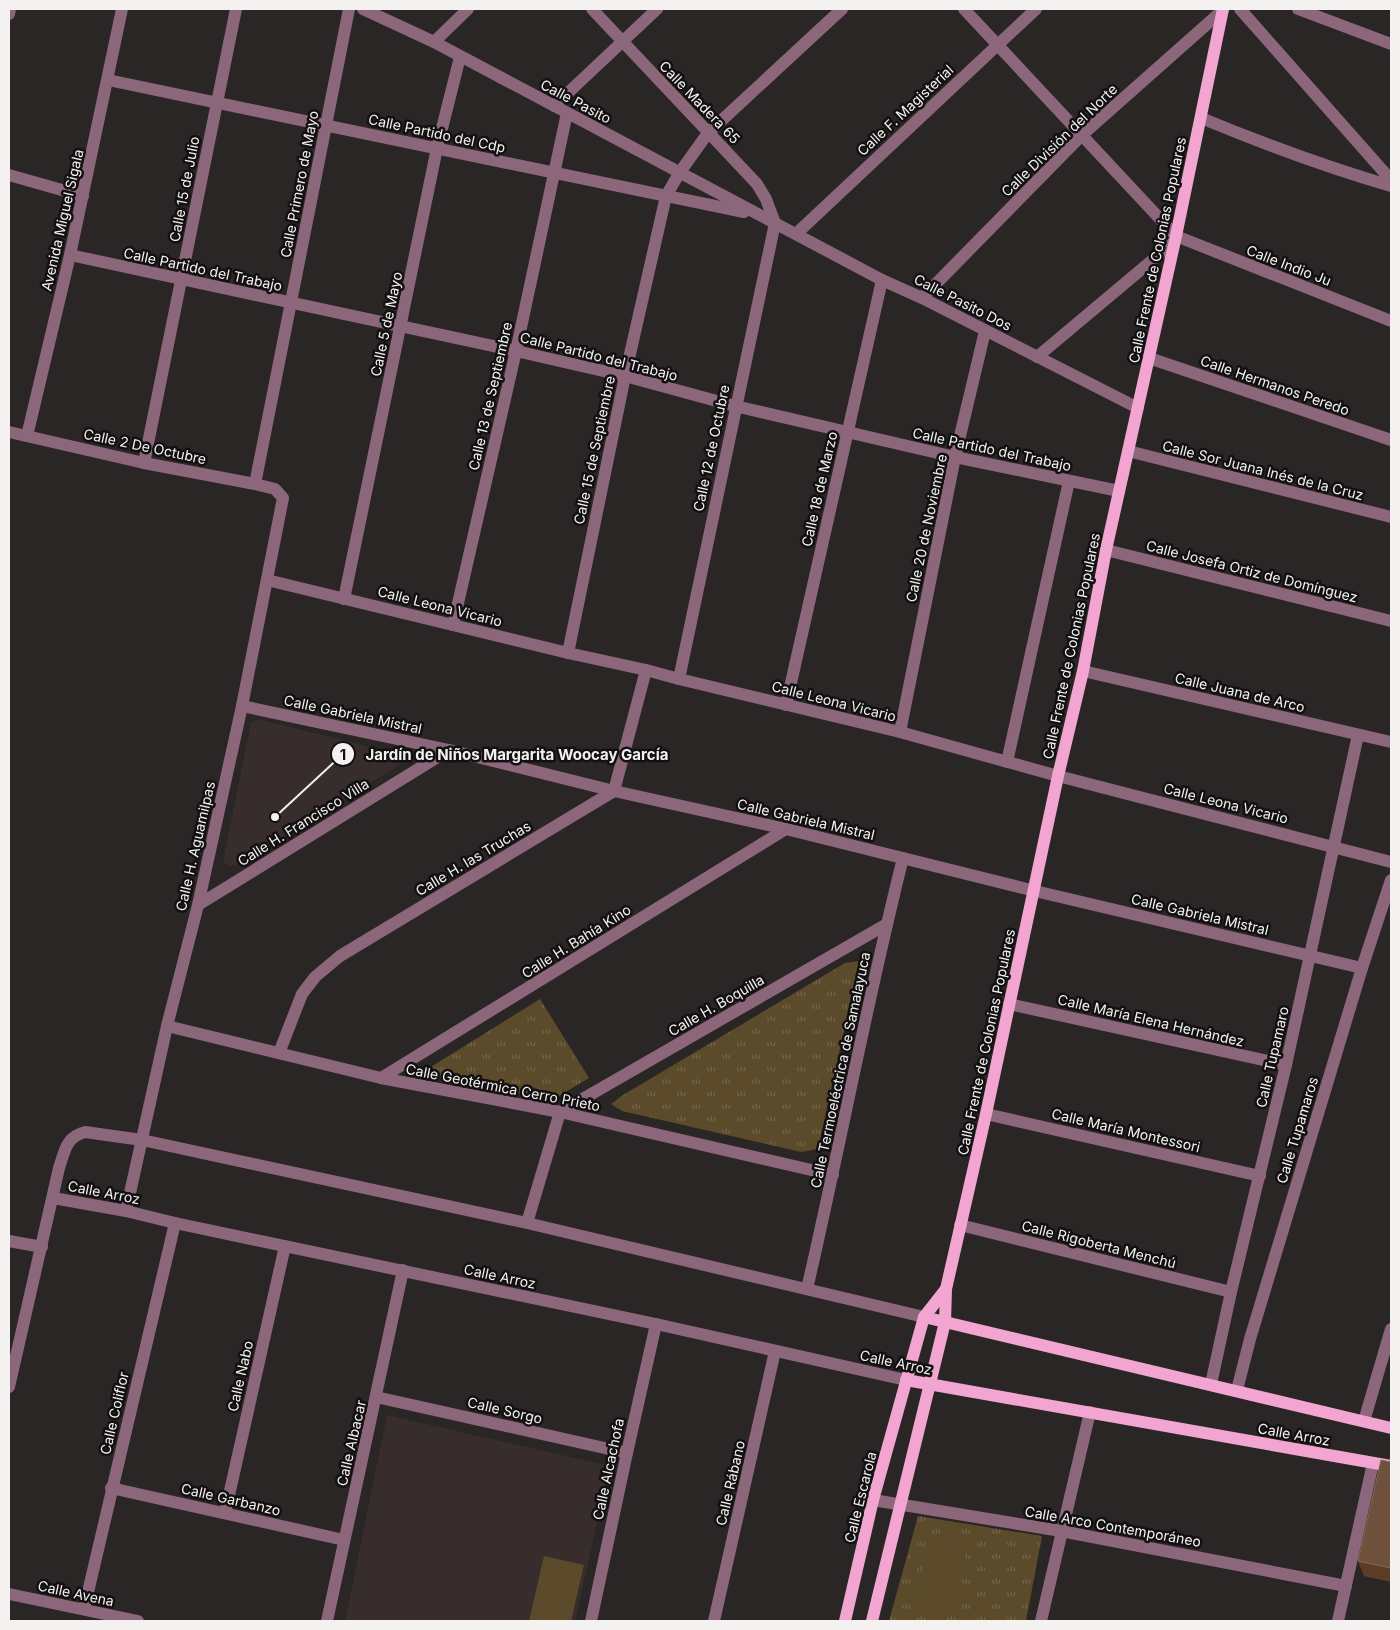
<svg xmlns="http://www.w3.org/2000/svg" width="1400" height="1630" font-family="Inter,sans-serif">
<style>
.built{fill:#382d2d}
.park{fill:url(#park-tufts)}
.pitch{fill:#5b4b2a}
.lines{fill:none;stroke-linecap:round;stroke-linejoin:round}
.minor{stroke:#8c677b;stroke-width:12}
.major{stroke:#f1a5d0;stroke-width:12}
.wall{fill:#5e3d27}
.building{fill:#6e503d;stroke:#836959}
.labels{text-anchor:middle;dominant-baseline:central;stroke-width:5;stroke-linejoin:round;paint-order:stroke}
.street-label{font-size:14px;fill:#f4f1f1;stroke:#121010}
.leader{fill:none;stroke:#f4f1f1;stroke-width:2}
.callout-dot{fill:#f4f1f1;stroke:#121010;stroke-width:2}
.mark-label{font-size:15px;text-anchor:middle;font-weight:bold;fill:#111}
.callout-label{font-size:15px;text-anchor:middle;font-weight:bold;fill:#f4f1f1;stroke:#121010;stroke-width:5;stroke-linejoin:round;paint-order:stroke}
</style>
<defs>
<pattern id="park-tufts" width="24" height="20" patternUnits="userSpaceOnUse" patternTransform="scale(1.25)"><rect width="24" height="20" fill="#5b4b2a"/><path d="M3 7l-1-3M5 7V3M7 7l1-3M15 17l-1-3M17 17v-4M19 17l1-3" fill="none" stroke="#736549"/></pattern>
</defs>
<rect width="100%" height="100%" fill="#2a2626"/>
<g class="built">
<polygon points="258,719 402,755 404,762 237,865 229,866 223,862 251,723"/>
<polygon points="387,1415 610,1466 575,1621 345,1621"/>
</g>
<g class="park">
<polygon points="859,961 818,1149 801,1152 622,1111 611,1104 623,1095 845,963"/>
<polygon points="540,999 589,1078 552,1100 421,1073"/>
<polygon points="918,1516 1042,1536 1026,1621 889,1621"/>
</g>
<g class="pitch">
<polygon points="932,1537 968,1546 950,1617 914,1607"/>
<polygon points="544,1556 584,1565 571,1621 529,1621"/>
</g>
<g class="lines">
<g class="minor">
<polyline points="363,9 434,42 882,280 922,298 1138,408"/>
<polyline points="592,9 757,184 766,199 775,223 679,679"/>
<polyline points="964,9 1176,236 1391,321"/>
<polyline points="1240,9 1391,180"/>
<polyline points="1298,9 1391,44"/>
<polyline points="9,14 10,9"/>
<polyline points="434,42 468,9"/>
<path d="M 108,80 C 320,123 532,170 744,212"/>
<polyline points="554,106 657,9"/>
<path d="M 1201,118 C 1264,144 1326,167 1391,186"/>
<polyline points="9,175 83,196"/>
<polyline points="796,234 1036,9"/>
<polyline points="70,255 516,351 625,376 735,406 955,457 1119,491"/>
<polyline points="922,298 1082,135 1223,10"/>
<polyline points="1037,357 1174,242"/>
<polyline points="1149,358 1391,440"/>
<polyline points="9,432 144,463 255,484 275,489 283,498 242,706 198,905 167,1026 126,1211"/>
<polyline points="27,436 70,255 122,9"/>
<polyline points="1128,451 1391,517"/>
<polyline points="144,463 236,9"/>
<polyline points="255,484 349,9"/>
<polyline points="1106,550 1391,621"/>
<polyline points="267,580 568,653 646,670 679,679 900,732 1058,776 1391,862"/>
<polyline points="344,599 437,148 460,57"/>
<polyline points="453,625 516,351 567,113"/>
<polyline points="568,653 625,376 666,196 680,172 708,133 842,9"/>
<polyline points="1083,671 1391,742"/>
<polyline points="786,705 882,280"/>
<polyline points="242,706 449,750 614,791 786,829 1035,891 1362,968"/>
<polyline points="900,732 955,457 985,331"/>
<polyline points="1007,762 1069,481"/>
<polyline points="198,905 449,750"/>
<polyline points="1009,1004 1286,1065"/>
<polyline points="167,1026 381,1078 560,1112 833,1175"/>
<polyline points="279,1053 302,994 315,977 340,956 614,791 646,670"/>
<polyline points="381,1078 786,829"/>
<polyline points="986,1114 1260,1176"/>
<polyline points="53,1198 126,1211 175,1223 656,1324 906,1380"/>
<polyline points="527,1223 560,1112 887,924"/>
<polyline points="960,1225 1231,1292"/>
<polyline points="9,1241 42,1247"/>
<path d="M 807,1289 C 840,1146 867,1001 903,858"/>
<polyline points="1211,1384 1231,1292 1286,1065 1358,735"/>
<path d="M 9,1387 L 59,1168 C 65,1150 66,1137 85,1132 L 142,1140 L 527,1223 L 924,1317"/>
<polyline points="1237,1390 1250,1339 1362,968 1391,880"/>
<polyline points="376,1397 627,1453"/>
<polyline points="1364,1421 1391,1329"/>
<polyline points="111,1488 344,1540"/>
<polyline points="873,1500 1061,1531 1346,1586"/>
<polyline points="225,1513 285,1246"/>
<polyline points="9,1594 138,1621"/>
<polyline points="84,1609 175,1223"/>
<polyline points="327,1621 403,1270"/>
<polyline points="591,1621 627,1453 656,1324"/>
<polyline points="714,1621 775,1351"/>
<polyline points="1041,1621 1090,1412"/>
<polyline points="1338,1621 1373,1463"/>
</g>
<g class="major">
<polyline points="924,1317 1391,1428"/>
<polyline points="906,1380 1391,1466"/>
<polyline points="845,1621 873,1500 924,1317 946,1289"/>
<polyline points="872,1621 945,1322 946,1289 986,1114 1058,776 1083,671 1106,550 1176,236 1223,9"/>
</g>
</g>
<polygon class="wall" points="1391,1462 1391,1582 1364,1576 1358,1561"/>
<polygon class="building" points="1381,1460 1391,1462 1391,1568 1358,1561"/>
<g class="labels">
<g class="street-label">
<text transform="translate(576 101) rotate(28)">Calle Pasito</text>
<text transform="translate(700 102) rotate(46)">Calle Madera 65</text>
<text transform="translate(905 110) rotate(-43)">Calle F. Magisterial</text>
<text transform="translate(437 133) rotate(12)">Calle Partido del Cdp</text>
<text transform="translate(1059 140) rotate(-44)">Calle División del Norte</text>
<text transform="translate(299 184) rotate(-79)">Calle Primero de Mayo</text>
<text transform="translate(184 189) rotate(-79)">Calle 15 de Julio</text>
<text transform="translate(62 220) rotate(-77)">Avenida Miguel Sigala</text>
<text transform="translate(1157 250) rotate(-78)">Calle Frente de Colonias Populares</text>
<text transform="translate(1289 265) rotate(21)">Calle Indio Ju</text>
<text transform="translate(203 269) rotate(12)">Calle Partido del Trabajo</text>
<text transform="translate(963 302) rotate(27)">Calle Pasito Dos</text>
<text transform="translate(386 324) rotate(-78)">Calle 5 de Mayo</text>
<text transform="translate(599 356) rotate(14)">Calle Partido del Trabajo</text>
<text transform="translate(1275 385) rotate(19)">Calle Hermanos Peredo</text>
<text transform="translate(490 396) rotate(-77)">Calle 13 de Septiembre</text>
<text transform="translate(145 446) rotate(12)">Calle 2 De Octubre</text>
<text transform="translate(711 448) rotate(-78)">Calle 12 de Octubre</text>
<text transform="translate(992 449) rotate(12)">Calle Partido del Trabajo</text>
<text transform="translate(594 450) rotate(-78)">Calle 15 de Septiembre</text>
<text transform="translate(1263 470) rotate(14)">Calle Sor Juana Inés de la Cruz</text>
<text transform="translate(819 489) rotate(-77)">Calle 18 de Marzo</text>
<text transform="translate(926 528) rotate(-78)">Calle 20 de Noviembre</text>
<text transform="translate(1252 571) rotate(14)">Calle Josefa Ortiz de Domínguez</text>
<text transform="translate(440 606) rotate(14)">Calle Leona Vicario</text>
<text transform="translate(1071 646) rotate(-78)">Calle Frente de Colonias Populares</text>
<text transform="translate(1240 692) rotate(13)">Calle Juana de Arco</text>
<text transform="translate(834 701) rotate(14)">Calle Leona Vicario</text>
<text transform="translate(353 714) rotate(12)">Calle Gabriela Mistral</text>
<text transform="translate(1226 803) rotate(14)">Calle Leona Vicario</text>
<text transform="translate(806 819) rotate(13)">Calle Gabriela Mistral</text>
<text transform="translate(303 822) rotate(-32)">Calle H. Francisco Villa</text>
<text transform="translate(195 846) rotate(-77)">Calle H. Aguamilpas</text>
<text transform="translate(473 858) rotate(-31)">Calle H. las Truchas</text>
<text transform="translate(1200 914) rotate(13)">Calle Gabriela Mistral</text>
<text transform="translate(576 941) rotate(-32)">Calle H. Bahía Kino</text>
<text transform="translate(716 1005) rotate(-30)">Calle H. Boquilla</text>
<text transform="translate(1151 1020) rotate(13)">Calle María Elena Hernández</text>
<text transform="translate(986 1042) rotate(-78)">Calle Frente de Colonias Populares</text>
<text transform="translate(1272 1057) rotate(-77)">Calle Tupamaro</text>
<text transform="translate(840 1070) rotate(-78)">Calle Termoeléctrica de Samalayuca</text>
<text transform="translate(503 1087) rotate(11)">Calle Geotérmica Cerro Prieto</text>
<text transform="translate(1126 1130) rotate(13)">Calle María Montessori</text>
<text transform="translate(1297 1130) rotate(-73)">Calle Tupamaros</text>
<text transform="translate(104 1192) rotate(11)">Calle Arroz</text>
<text transform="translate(1099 1244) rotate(14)">Calle Rigoberta Menchú</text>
<text transform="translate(500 1276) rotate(12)">Calle Arroz</text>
<text transform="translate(896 1362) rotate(12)">Calle Arroz</text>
<text transform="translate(240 1376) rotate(-77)">Calle Nabo</text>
<text transform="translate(505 1410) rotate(13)">Calle Sorgo</text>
<text transform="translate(114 1413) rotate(-77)">Calle Coliflor</text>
<text transform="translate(1294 1434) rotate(10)">Calle Arroz</text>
<text transform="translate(351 1443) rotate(-77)">Calle Albacar</text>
<text transform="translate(608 1469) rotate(-78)">Calle Alcachofa</text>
<text transform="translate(730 1483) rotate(-77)">Calle Rábano</text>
<text transform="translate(860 1497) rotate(-76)">Calle Escarola</text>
<text transform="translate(231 1499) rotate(13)">Calle Garbanzo</text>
<text transform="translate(1113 1526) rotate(10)">Calle Arco Contemporáneo</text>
<text transform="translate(76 1593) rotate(12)">Calle Avena</text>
</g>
</g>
<path class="leader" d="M275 817L343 754"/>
<g class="callout-dot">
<circle cx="275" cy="817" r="5"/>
<circle cx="343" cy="754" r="12"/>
</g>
<g class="mark-label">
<text x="343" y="760">1</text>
</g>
<g class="callout-label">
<text x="517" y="760">Jardín de Niños Margarita Woocay García</text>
</g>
<rect width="1400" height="1630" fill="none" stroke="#f4f1f1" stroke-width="20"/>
</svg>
